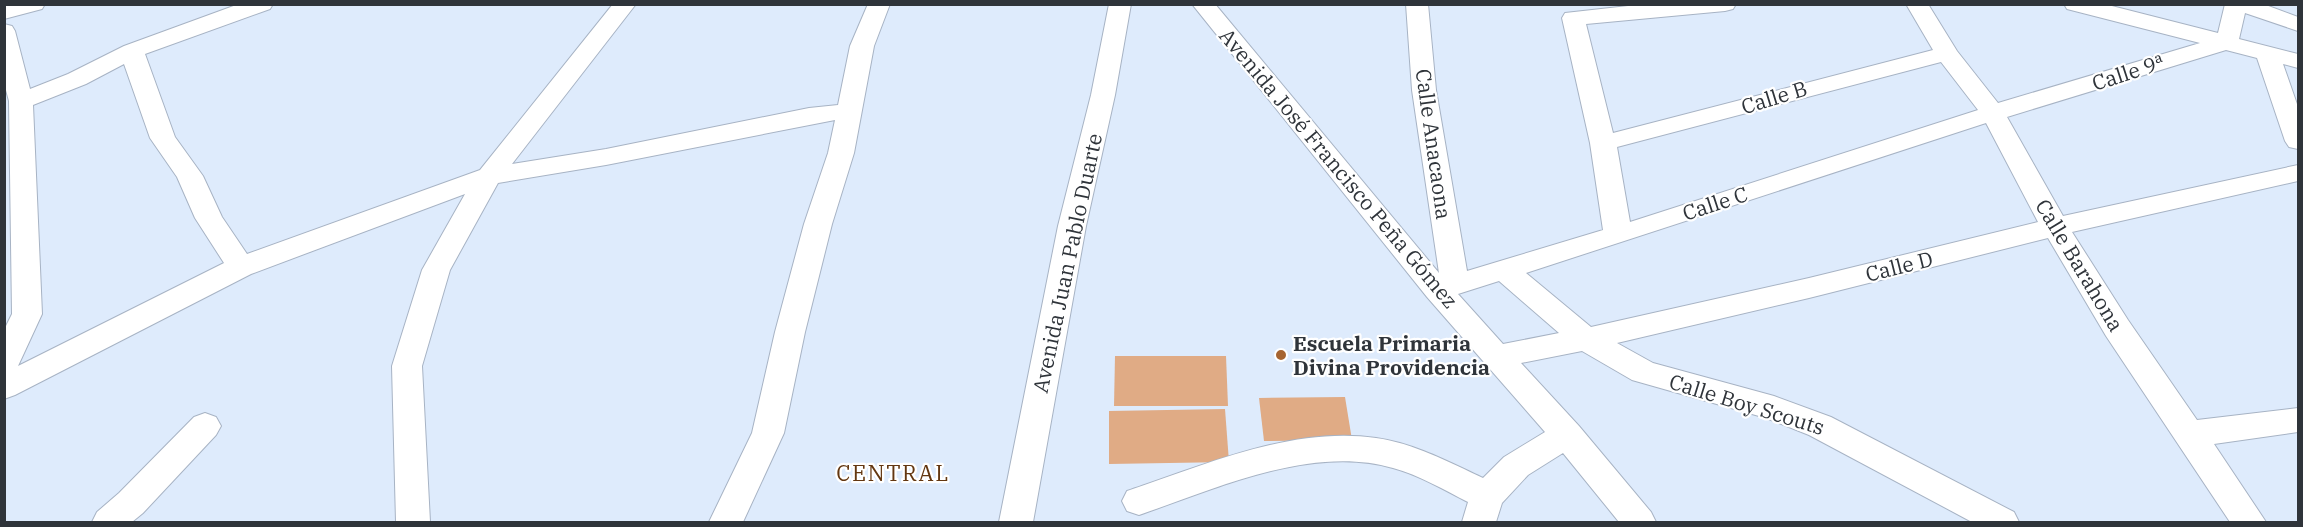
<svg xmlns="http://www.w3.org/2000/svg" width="2303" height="527" font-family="'IBM Plex Serif',serif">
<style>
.green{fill:#e0ab85}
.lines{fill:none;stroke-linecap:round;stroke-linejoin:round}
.minor-casing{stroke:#a7b3c4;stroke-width:2}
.minor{fill:#fff;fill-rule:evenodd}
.poi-dot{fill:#a66430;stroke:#fff;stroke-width:2}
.labels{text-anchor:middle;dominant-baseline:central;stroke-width:4.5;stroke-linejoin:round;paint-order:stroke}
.street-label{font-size:21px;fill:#2f343a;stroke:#fff}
.poi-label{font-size:21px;font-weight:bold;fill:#2f343a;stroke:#fff;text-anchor:start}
.neighbourhood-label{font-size:22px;letter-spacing:1.5px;fill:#633711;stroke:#fff}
</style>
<rect width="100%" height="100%" fill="#deebfc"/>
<g class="green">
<polygon points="1115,356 1226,356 1228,406 1114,406"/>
<polygon points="1345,397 1352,440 1264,441 1259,398"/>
<polygon points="1225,409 1229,462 1109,464 1109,411"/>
</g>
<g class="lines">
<defs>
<g id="minor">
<polygon points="45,4 42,9 4,19 4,5"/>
<path d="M 239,4 L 273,4 L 270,9 L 145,54 L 175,137 L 203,176 L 222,217 L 247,254 L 480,170 L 613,4 L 636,4 L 512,164 L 606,149 L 809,108 L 838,105 L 850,46 L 868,4 L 890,4 L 874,46 L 854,153 L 832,224 L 805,332 L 784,433 L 743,522 L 709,522 L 752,433 L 775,332 L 804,224 L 828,153 L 835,120 L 606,165 L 498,183 L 450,270 L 422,366 L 430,522 L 396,522 L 392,366 L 422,270 L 465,194 L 251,274 L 15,395 L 4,399 L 4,330 L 12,314 L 9,101 L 4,83 L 4,24 L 12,26 L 15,31 L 30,89 L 68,74 L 124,46 ZM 124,64 L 150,138 L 177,177 L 195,218 L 224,263 L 18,366 L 42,314 L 33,105 L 86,84 Z"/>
<polygon points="1109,4 1131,4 1115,95 1086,226 1033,522 999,522 1058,226 1091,95"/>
<path d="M 1192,4 L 1215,4 L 1439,273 L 1412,90 L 1406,4 L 1428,4 L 1436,90 L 1467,271 L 1603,230 L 1590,143 L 1562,18 L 1565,13 L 1646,4 L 1736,4 L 1733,9 L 1725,11 L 1586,24 L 1613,133 L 1933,50 L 1906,4 L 1928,4 L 1957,51 L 1998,103 L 2200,43 L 2067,9 L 2064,4 L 2104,4 L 2218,33 L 2225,4 L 2263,4 L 2298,17 L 2298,31 L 2245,13 L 2239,39 L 2298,54 L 2298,68 L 2283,64 L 2298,107 L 2298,149 L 2289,147 L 2285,141 L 2257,58 L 2226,50 L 2007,117 L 2063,216 L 2298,165 L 2298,181 L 2072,232 L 2128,320 L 2197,420 L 2298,408 L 2298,432 L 2214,444 L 2266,522 L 2230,522 L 2106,336 L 2048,238 L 1809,298 L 1617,343 L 1653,363 L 1774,396 L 1831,417 L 2014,512 L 2019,522 L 1972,522 L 1809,435 L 1766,418 L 1632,380 L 1582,351 L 1521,363 L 1579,426 L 1651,512 L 1656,522 L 1619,522 L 1563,453 L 1528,475 L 1502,503 L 1496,522 L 1462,522 L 1468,502 C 1444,490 1419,475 1393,468 C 1312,444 1215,489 1139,515 L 1127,511 L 1122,501 L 1127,491 C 1205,465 1292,426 1376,438 C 1413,443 1449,462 1483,478 L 1504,457 L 1545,432 L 1427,297 ZM 1941,62 L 1978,110 L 1630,222 L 1617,147 ZM 1986,123 L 2038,222 L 1809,278 L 1591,327 L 1526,273 ZM 1499,281 L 1559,333 L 1503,344 L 1458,294 Z"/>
<polygon points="205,413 216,417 221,426 216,435 143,513 132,522 92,522 97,512 119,493 194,417"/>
</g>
</defs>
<use href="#minor" class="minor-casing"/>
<use href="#minor" class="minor"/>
</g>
<circle class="poi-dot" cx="1281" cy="355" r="6"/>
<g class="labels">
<g class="street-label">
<text transform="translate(2128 72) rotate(-18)">Calle 9ª</text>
<text transform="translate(1774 97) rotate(-17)">Calle B</text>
<text transform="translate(1434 144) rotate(82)">Calle Anacaona</text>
<text transform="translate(1339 168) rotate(50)">Avenida José Francisco Peña Gómez</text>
<text transform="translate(1715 203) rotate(-18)">Calle C</text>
<text transform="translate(1067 263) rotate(-78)">Avenida Juan Pablo Duarte</text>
<text transform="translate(2080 265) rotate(59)">Calle Barahona</text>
<text transform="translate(1899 266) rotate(-14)">Calle D</text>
<text transform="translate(1747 404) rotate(17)">Calle Boy Scouts</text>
</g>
<g class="poi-label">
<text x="1293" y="343">Escuela Primaria<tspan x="1293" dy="24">Divina Providencia</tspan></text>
</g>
<g class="neighbourhood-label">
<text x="893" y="472">CENTRAL</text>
</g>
</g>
<rect width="2303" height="527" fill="none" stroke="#2f343a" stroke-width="12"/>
</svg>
